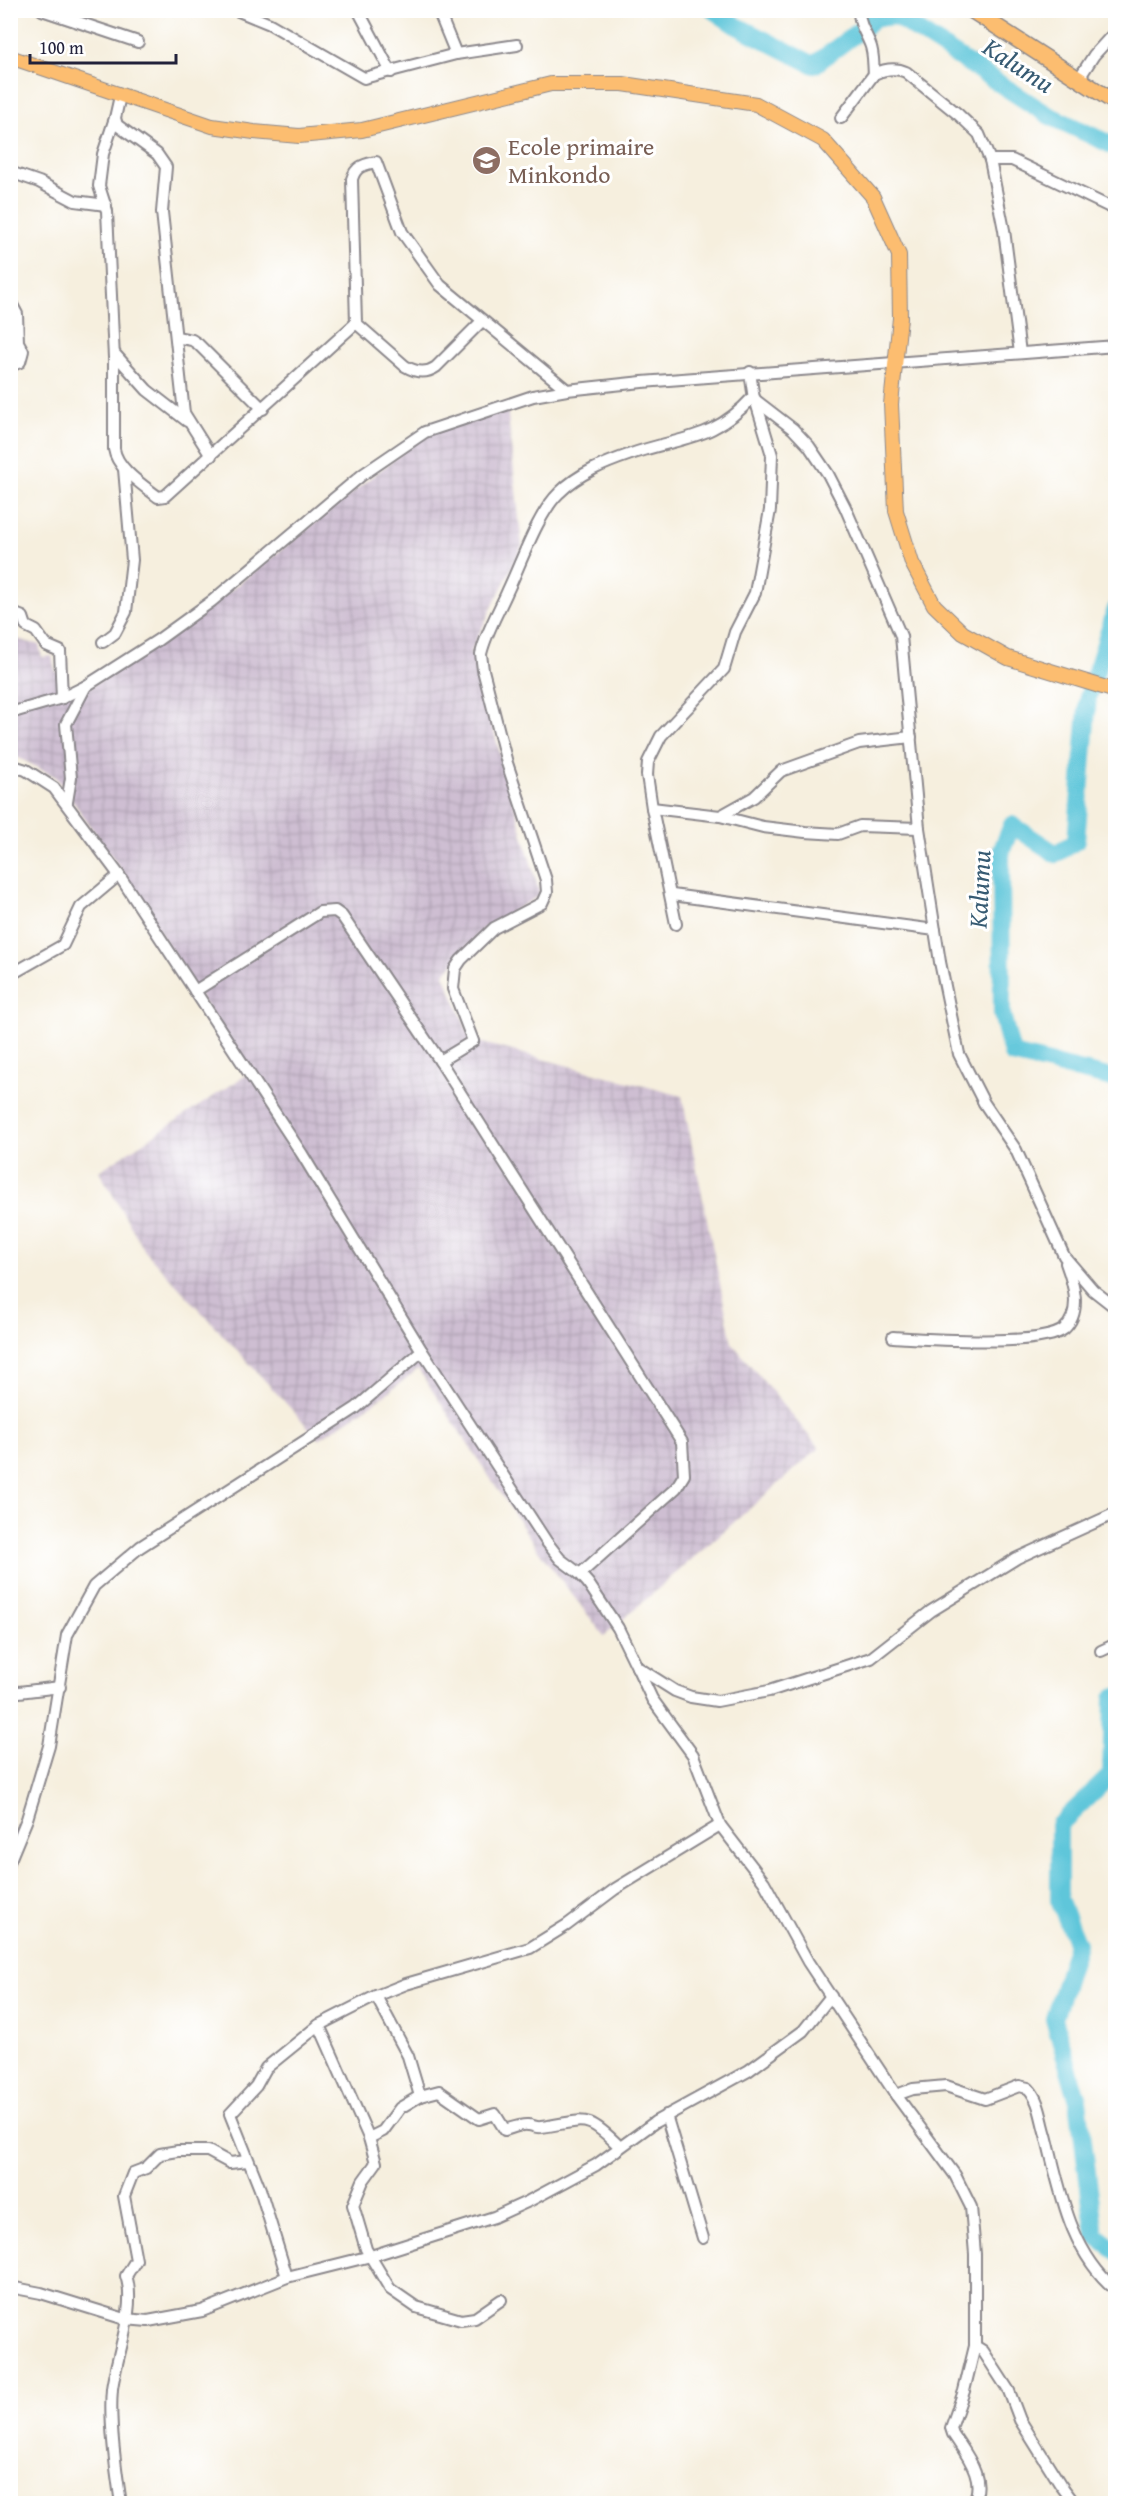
<svg xmlns="http://www.w3.org/2000/svg" width="1126" height="2514" font-family="'Gentium Book Plus',serif">
<style>
.industrial{fill:url(#industrial-grid)}
.lines{fill:none;stroke-linecap:round;stroke-linejoin:round}
.stream{stroke:#5ec6da;stroke-width:3}
.river{stroke:#5ec6da;stroke-width:18}
.minor-casing{stroke:#8c888c;stroke-width:14}
.major-casing{stroke:#8c888c;stroke-width:16}
.highway-casing{stroke:#8c888c;stroke-width:18}
.minor{stroke:#fff;stroke-width:10}
.major{stroke:#fcbd6f;stroke-width:14}
.highway{stroke:#fcbd6f;stroke-width:15}
.labels{text-anchor:middle;dominant-baseline:central;stroke-width:6;stroke-linejoin:round;paint-order:stroke}
.education-label{font-size:24px;fill:#785e54;stroke:#fff;text-anchor:start}
.water-label{font-size:26px;font-style:italic;fill:#375b73;stroke:#fff}
</style>
<defs>
<pattern id="industrial-grid" width="8" height="8" patternUnits="userSpaceOnUse" patternTransform="scale(1.5)"><rect width="8" height="8" fill="#cebed2"/><path d="M0 4h8M4 0v8" fill="none" stroke="#b1a3b5"/></pattern>
</defs>
<rect width="100%" height="100%" fill="#fff"/>
<filter id="ink" filterUnits="userSpaceOnUse"><feTurbulence type="fractalNoise" baseFrequency=".0167" numOctaves="2"/><feDisplacementMap in="SourceGraphic" scale="12" xChannelSelector="R" yChannelSelector="G"/><feConvolveMatrix kernelMatrix="1 2 1 2 8 2 1 2 1" color-interpolation-filters="sRGB"/></filter>
<filter id="wash" filterUnits="userSpaceOnUse"><feTurbulence type="fractalNoise" baseFrequency=".008" numOctaves="4" result="noise"/><feDisplacementMap in="SourceGraphic" scale="24" xChannelSelector="R" yChannelSelector="G"/><feGaussianBlur stdDeviation="1.35" result="paint"/><feColorMatrix in="noise" values="0 0 0 0 0 0 0 0 0 0 0 0 0 0 0 0 0 1.4 0 .05"/><feComposite in="paint" operator="in"/></filter>
<g filter="url(#wash)">
<rect width="100%" height="100%" fill="#f6efde"/>
<polygon class="industrial" points="507,406 522,546 471,651 540,895 483,929 444,974 471,1040 682,1096 732,1343 819,1448 604,1636 538,1550 418,1369 381,1398 319,1439 145,1251 99,1171 248,1074 121,870 56,777 11,754 10,637 39,645 42,657 52,656 55,670 79,695 231,590 428,432"/>
<g class="lines">
<polyline class="stream" points="871,10 876,18"/>
<g class="river">
<polyline points="713,10 735,25 814,65 876,18 895,16 1048,115 1116,147"/>
<polyline points="1116,609 1088,697 1076,841 1056,854 1012,825 1001,852 1002,1014 1012,1054 1116,1079"/>
<polyline points="1116,1696 1113,1698 1111,1775 1059,1825 1059,1900 1077,1944 1054,2019 1078,2101 1095,2235 1116,2251"/>
</g>
</g>
</g>
<g filter="url(#ink)">
<g class="lines">
<defs>
<g id="minor">
<polyline points="42,10 138,42"/>
<polyline points="236,10 270,24 364,78 456,54"/>
<polyline points="358,10 391,72"/>
<polyline points="438,10 456,54 517,45"/>
<path d="M 859,10 C 859,25 865,31 870,44 C 874,53 873,64 874,74"/>
<polyline points="1078,80 1094,55 1116,31"/>
<polyline points="120,96 115,118 117,125 157,154 166,167 162,212 184,413 211,456"/>
<path d="M 115,118 L 103,154 L 99,186 L 107,211 L 109,254 L 114,358 L 114,449 C 117,469 143,485 158,497 L 165,496 L 356,323 L 352,179 C 356,166 363,165 376,162 L 402,232 L 440,285 L 567,390"/>
<path d="M 841,118 L 874,74 C 885,69 895,67 906,72 L 959,115 L 979,134 L 990,160"/>
<polyline points="10,172 39,182 75,201 106,205"/>
<polyline points="10,301 17,314 18,342 23,351 20,362 10,366"/>
<path d="M 356,323 L 405,366 C 415,372 426,374 436,367 L 482,321"/>
<polyline points="176,337 192,340 198,344 263,409"/>
<polyline points="114,353 147,390 187,421"/>
<polyline points="1020,353 1004,230 990,160 1012,160 1116,210"/>
<polyline points="750,372 754,399 793,429 809,446 828,474 845,507 901,636 919,828 940,962 959,1054 984,1103 1016,1150 1064,1256 1093,1290 1116,1308"/>
<polyline points="10,612 23,617 26,626 36,631 46,645 60,651 62,698"/>
<polyline points="103,642 115,633 126,612 132,560 124,469"/>
<polyline points="10,713 62,698 86,686 158,640 212,601 362,475 425,432 533,396 567,390 642,382 1116,346"/>
<polyline points="10,765 26,770 54,788 119,875 302,1154 422,1351 356,1408 140,1547 94,1586 67,1635 49,1746 27,1819 10,1860"/>
<polyline points="67,802 71,778 66,724 86,686"/>
<polyline points="652,808 720,816 754,797 781,771 859,743 911,737"/>
<polyline points="720,816 763,827 805,832 838,834 860,826 919,828"/>
<polyline points="672,895 935,930"/>
<polyline points="676,924 652,808 647,775 648,762 661,736 724,669 735,632 755,593 770,510 772,455 755,399"/>
<polyline points="10,975 63,945 81,907 119,875"/>
<polyline points="195,991 320,912 335,911 342,916 440,1061 682,1442 684,1475 676,1488 580,1574"/>
<path d="M 440,1061 L 473,1041 L 453,989 L 455,969 L 461,960 L 494,928 L 542,903 L 547,892 L 546,880 L 507,763 L 483,670 L 481,654 C 486,632 499,611 508,590 C 521,563 538,513 559,493 C 579,473 605,463 631,454 C 683,436 713,441 753,397"/>
<path d="M 893,1337 C 925,1339 1042,1347 1064,1329 C 1083,1312 1073,1282 1066,1263"/>
<polyline points="422,1351 546,1541 560,1559 580,1574 588,1583 618,1628 637,1667 675,1691 691,1697 717,1701 769,1691 871,1658 931,1611 1017,1558 1116,1513"/>
<polyline points="1101,1651 1116,1644"/>
<path d="M 637,1667 L 652,1699 L 693,1755 L 720,1825 L 764,1882 L 808,1962 L 896,2095 L 955,2175 L 971,2207 L 975,2254 L 975,2346 L 964,2391 L 951,2428 L 953,2434 C 966,2454 988,2480 972,2504"/>
<polyline points="10,1691 19,1692 60,1687"/>
<path d="M 376,1996 L 408,2056 L 420,2096 L 439,2091 L 479,2119 L 495,2114 L 505,2130 C 512,2128 521,2124 528,2125 C 533,2125 536,2128 541,2127 C 586,2121 585,2112 620,2147"/>
<polyline points="319,2025 376,1996 406,1984 530,1948 567,1925 615,1889 720,1825"/>
<path d="M 896,2095 L 913,2089 L 946,2086 L 985,2099 L 1019,2086 L 1028,2088 C 1040,2100 1041,2120 1046,2135 C 1060,2190 1070,2252 1116,2290"/>
<polyline points="666,2115 703,2238"/>
<polyline points="369,2138 383,2131 400,2108 420,2096"/>
<polyline points="287,2277 260,2189 230,2114 256,2086 266,2068 319,2025 369,2138 376,2163 363,2181 353,2205 366,2249 390,2289 416,2307 461,2320 475,2318 501,2300"/>
<polyline points="10,2287 41,2293 125,2319 148,2321 202,2311 287,2277 371,2256 494,2217 529,2201 596,2165 655,2122 748,2071 803,2031 831,1996"/>
<polyline points="975,2346 983,2351 1009,2391 1020,2420 1060,2484 1075,2504"/>
<path d="M 121,2504 C 116,2470 109,2422 112,2389 C 116,2356 137,2307 126,2276 L 136,2260 L 124,2196 L 133,2173 L 146,2168 L 160,2154 L 178,2151 L 208,2151 L 230,2163 L 247,2161"/>
</g>
<polyline id="major" points="10,57 212,126 254,132 299,136 362,130 551,84 623,84 756,104 823,140 873,197 899,255 900,318 891,404 896,511 912,563 934,605 963,633 1008,658 1116,691"/>
<polyline id="highway" points="971,10 1116,103"/>
</defs>
<use href="#minor" class="minor-casing"/>
<use href="#major" class="major-casing"/>
<use href="#highway" class="highway-casing"/>
<use href="#minor" class="minor"/>
<use href="#major" class="major"/>
<use href="#highway" class="highway"/>
</g>
</g>
<defs>
<symbol id="school-disc" viewBox="-11 -11 22 22"><circle r="9.5" fill="#8d6e63" stroke="#fff"/><path d="M0-5L7-2L0 1L-7-2ZM-4 1L0 2.5L4 1V4Q0 6-4 4Z" fill="#fff"/></symbol>
</defs>
<g fill-rule="evenodd">
<use href="#school-disc" x="470" y="144" width="33" height="33"/>
</g>
<g class="labels">
<g class="education-label">
<text x="508" y="146">Ecole primaire<tspan x="508" dy="28">Minkondo</tspan></text>
</g>
<g class="water-label">
<text transform="translate(1019 65) rotate(33)">Kalumu</text>
<text transform="translate(979 889) rotate(-87)">Kalumu</text>
</g>
</g>
<rect width="1126" height="2514" fill="none" stroke="#fff" stroke-width="36"/>
<path d="M30 54v9h146v-9" fill="none" stroke="#22223b" stroke-width="3"/>
<text x="39" y="54" font-size="18" fill="#22223b" stroke="#ffffff" stroke-width="4.5" paint-order="stroke">100 m</text>
</svg>
